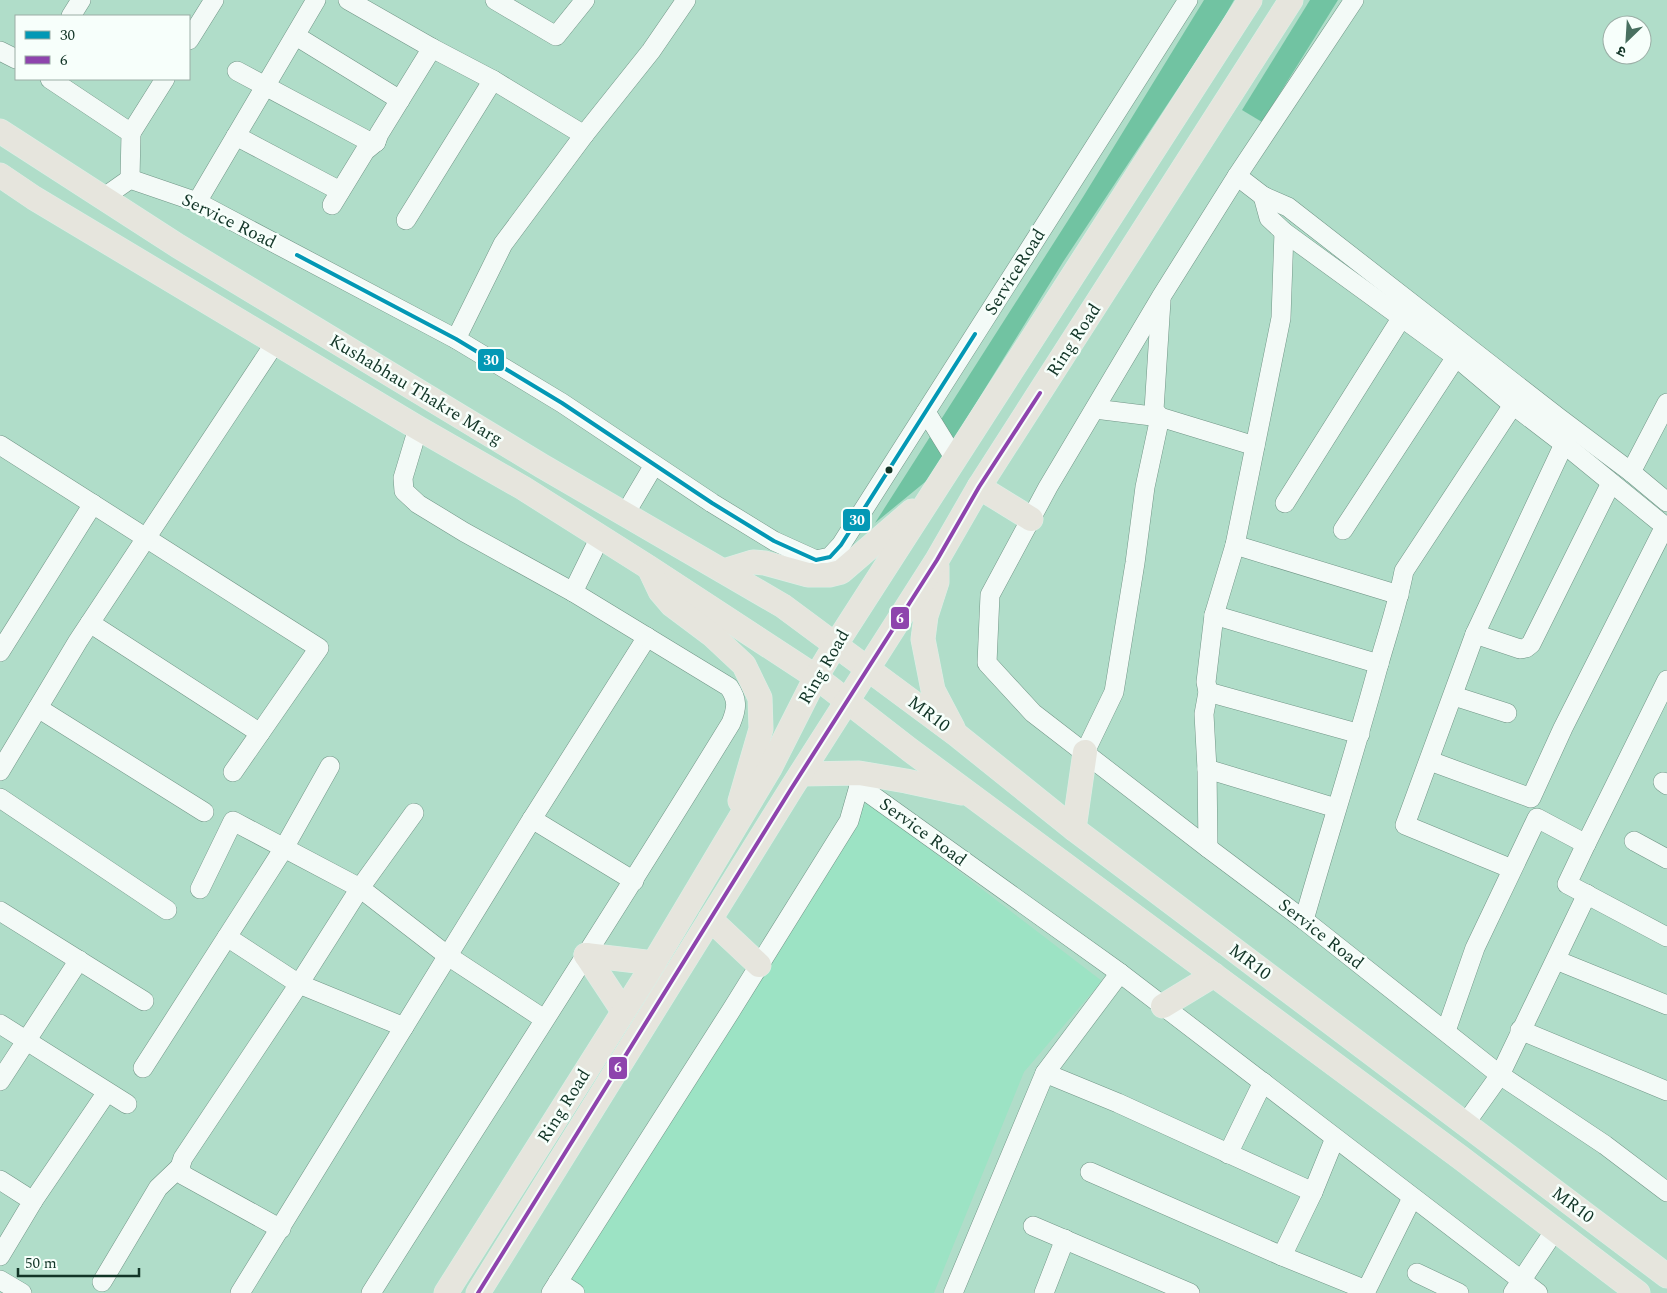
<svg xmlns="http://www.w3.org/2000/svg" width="1667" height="1293" font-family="Spectral,'Noto Sans Devanagari',serif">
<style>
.built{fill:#9ce3c4}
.forest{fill:#71c3a2}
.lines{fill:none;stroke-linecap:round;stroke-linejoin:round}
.minor-casing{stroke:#719687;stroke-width:20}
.major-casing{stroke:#dbf0e7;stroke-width:25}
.minor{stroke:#f3faf7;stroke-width:19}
.major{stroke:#e6e5dd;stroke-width:24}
.bus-1-casing{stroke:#f7fffb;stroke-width:8}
.bus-2-casing{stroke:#f7fffb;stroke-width:8}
.bus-1{stroke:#0398b5;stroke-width:4}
.bus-2{stroke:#8e44ad;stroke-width:4}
.bus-dot{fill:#123527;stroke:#f7fffb;stroke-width:2}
.labels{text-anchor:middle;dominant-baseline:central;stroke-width:5;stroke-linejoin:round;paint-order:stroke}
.street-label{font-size:18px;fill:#123527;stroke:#f7fffb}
.line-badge{stroke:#f7fffb;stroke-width:2}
.badge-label{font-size:14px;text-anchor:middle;font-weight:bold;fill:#fff}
</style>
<rect width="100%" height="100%" fill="#b0ddc9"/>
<polygon class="built" points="867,801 1102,981 1024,1072 934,1293 561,1293"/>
<g class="forest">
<polygon points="1204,0 1234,0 1220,25 1063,262 930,478 875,523 1083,197"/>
<polygon points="1310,0 1338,0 1262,122 1242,110"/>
</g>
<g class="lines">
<defs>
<g id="minor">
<polyline points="348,0 432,48 493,80 584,135"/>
<polyline points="495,0 556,36 585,0"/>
<polyline points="1354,0 1237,176 1161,297 1048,487 990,595 987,663 1033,713 1208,848 1304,920 1500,1075 1605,1145 1667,1192"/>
<polyline points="71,16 81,0"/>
<polyline points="296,36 400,100"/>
<polyline points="189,40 214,0"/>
<polyline points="0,51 16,59"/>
<polyline points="237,71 370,142 376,142 379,134 432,48"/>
<polyline points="50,79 131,133 130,179"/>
<polyline points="131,133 165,79"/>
<polyline points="236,136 340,191"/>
<polyline points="1237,176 1263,196 1288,207 1559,418 1631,472 1667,502"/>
<polyline points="1263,196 1269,218 1284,232 1456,357 1513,405 1564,444 1667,528"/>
<polyline points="103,198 130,179 197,202 456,339 562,403 712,503 774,541 816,560 830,557 841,545 1188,0"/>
<polyline points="197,202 316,0"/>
<polyline points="332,205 365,151 376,142"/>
<polyline points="406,220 493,80"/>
<polyline points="456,339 503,244 584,135 651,51 686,0"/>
<polyline points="1095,409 1160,417 1255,446"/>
<polyline points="926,412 955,459"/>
<polyline points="0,445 319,648 233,772"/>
<polyline points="1631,472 1667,403"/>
<polyline points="1285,503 1402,317"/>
<polyline points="625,514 654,465"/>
<polyline points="1343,530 1456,357"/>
<polyline points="1235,545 1399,595"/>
<polyline points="573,592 600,537"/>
<polyline points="1214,615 1379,664"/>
<polyline points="90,623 260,733"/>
<polyline points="1475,634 1520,649 1526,648 1531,644 1611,483"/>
<polyline points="0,652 93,504"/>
<polyline points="1208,692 1360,734"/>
<polyline points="1454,696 1507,713"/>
<polyline points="38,708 204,812"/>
<polyline points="1085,752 1114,692 1135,563 1145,487 1160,417 1154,410 1161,301"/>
<polyline points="1430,761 1531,798 1563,728 1665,526"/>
<polyline points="1207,769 1336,808"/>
<polyline points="0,771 78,641 275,343"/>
<polyline points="1663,782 1667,785"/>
<polyline points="859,786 1120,973 1538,1293"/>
<polyline points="0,798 167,910"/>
<polyline points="532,819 647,637"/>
<polyline points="1634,841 1667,859"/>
<polyline points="1586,844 1567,884 1667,937"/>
<polyline points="1208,848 1207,769 1204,714 1208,692 1206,682 1214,615 1235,545 1281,318 1284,232"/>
<polyline points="1512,869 1405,825 1475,634 1564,444"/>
<polyline points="200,889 233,821 360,888 448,956 544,1019"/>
<polyline points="0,911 144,1001"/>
<path d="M 1304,920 C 1328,836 1355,752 1378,667 C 1387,635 1398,603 1404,571 L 1513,405"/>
<polyline points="227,937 299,984 404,1027"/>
<polyline points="1556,960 1667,1005"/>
<polyline points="0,1024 127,1104"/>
<polyline points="1520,1030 1667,1091"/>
<polyline points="1446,1031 1475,948 1537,818 1586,844 1667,680"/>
<polyline points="143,1068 284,848 330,766"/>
<polyline points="1045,1073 1118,1103 1313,1192"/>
<polyline points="0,1081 79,960"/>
<polyline points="1465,1124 1500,1075 1587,894"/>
<polyline points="1228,1154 1263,1082"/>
<polyline points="1090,1172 1282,1256 1366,1290"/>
<polyline points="0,1180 33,1201 0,1256"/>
<polyline points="33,1201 107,1092"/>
<polyline points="1033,1226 1190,1293"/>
<polyline points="281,1229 183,1175 180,1167 183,1158 299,984 360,888 414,813"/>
<polyline points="1282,1256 1313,1192 1335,1138"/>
<polyline points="1417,1273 1459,1293"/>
<polyline points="0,1280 22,1293"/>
<polyline points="102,1282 158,1188 180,1167"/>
<polyline points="558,1282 575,1293"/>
<polyline points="240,1293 532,819 634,881"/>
<path d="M 371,1293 C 491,1103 614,914 731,723 C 737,708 738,700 729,687 L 573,592 L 464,532 L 418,504 L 404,491 L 403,478 L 418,428"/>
<polyline points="551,1293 732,1009 849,821 859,786 859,775"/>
<polyline points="953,1293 1045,1073 1120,973"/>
<polyline points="1044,1293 1065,1239"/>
<polyline points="1365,1293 1412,1198"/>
<polyline points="1513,1293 1555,1230"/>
</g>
<g id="major">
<polyline points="0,131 178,246 542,466 783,606 957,735 1074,829 1667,1276"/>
<polyline points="0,175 34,198 418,428 523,488 648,567 816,677 910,750 1461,1158 1638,1293"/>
<polyline points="979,487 1031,519"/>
<polyline points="937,567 937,582 926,616 923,639 933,690 953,728"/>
<polyline points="724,571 753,562 765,563 808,575 829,575 841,572 912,511"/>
<polyline points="651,572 660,591 672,605 712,635 744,665 760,698 761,729 740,801"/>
<polyline points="801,774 859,773 906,781 962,793"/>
<polyline points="1074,829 1085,752"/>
<polyline points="710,919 759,965"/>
<polyline points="586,955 654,963"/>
<polyline points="586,955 623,1011"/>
<polyline points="1163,1006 1214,975"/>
<polyline points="446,1293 646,976 770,768 816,677 836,644 1250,0"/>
<polyline points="478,1293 791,789 937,560 979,487 1291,0"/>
</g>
</defs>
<use href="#minor" class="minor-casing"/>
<use href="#major" class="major-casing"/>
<use href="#minor" class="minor"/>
<use href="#major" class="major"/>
<defs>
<polyline id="bus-1" points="297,255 456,339 562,403 712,503 774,541 816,560 830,557 841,545 975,334"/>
<polyline id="bus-2" points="478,1293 791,789 937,560 979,487 1040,393"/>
</defs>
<use href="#bus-1" class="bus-1-casing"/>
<use href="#bus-2" class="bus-2-casing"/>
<use href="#bus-1" class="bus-1"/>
<use href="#bus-2" class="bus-2"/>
</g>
<circle class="bus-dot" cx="889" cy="470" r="4.5"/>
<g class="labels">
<g class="street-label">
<text transform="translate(229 221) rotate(26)">Service Road</text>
<text transform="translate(1015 272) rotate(-58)">ServiceRoad</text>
<text transform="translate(1074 340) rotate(-57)">Ring Road</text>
<text transform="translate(416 390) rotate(31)">Kushabhau Thakre Marg</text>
<text transform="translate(824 667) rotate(-60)">Ring Road</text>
<text transform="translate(929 714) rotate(37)">MR10</text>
<text transform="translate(923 832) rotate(36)">Service Road</text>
<text transform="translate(1321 934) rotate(38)">Service Road</text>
<text transform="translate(1250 962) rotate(37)">MR10</text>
<text transform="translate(564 1106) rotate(-58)">Ring Road</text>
<text transform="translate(1573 1205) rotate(37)">MR10</text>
</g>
</g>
<g class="line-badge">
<rect x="477" y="348" width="28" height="24" rx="5" fill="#0398b5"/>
<rect x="842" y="508" width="29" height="24" rx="5" fill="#0398b5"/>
<rect x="890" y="606" width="20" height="24" rx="5" fill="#8e44ad"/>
<rect x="608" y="1056" width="20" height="24" rx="5" fill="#8e44ad"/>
</g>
<g class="badge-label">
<text x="491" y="365">30</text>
<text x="857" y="525">30</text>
<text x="900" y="623">6</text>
<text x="618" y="1072">6</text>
</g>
<rect x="15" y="15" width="175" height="65" fill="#f7fffb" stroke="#9baea6"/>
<rect x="25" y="31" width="25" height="8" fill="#0398b5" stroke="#9baea6"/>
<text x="60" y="40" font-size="15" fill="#123527">30</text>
<rect x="25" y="56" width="25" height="8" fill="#8e44ad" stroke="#9baea6"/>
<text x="60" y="65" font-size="15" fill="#123527">6</text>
<g transform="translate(1627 40) rotate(205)"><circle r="24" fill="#f7fffb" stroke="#9baea6"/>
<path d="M0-4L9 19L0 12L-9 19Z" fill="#497060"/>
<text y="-8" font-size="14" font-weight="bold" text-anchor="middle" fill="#123527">उ</text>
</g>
<path d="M18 1268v8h121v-8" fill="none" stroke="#123527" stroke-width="2.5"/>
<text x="25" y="1268" font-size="15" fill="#123527" stroke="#f7fffb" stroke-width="4" paint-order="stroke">50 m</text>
</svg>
